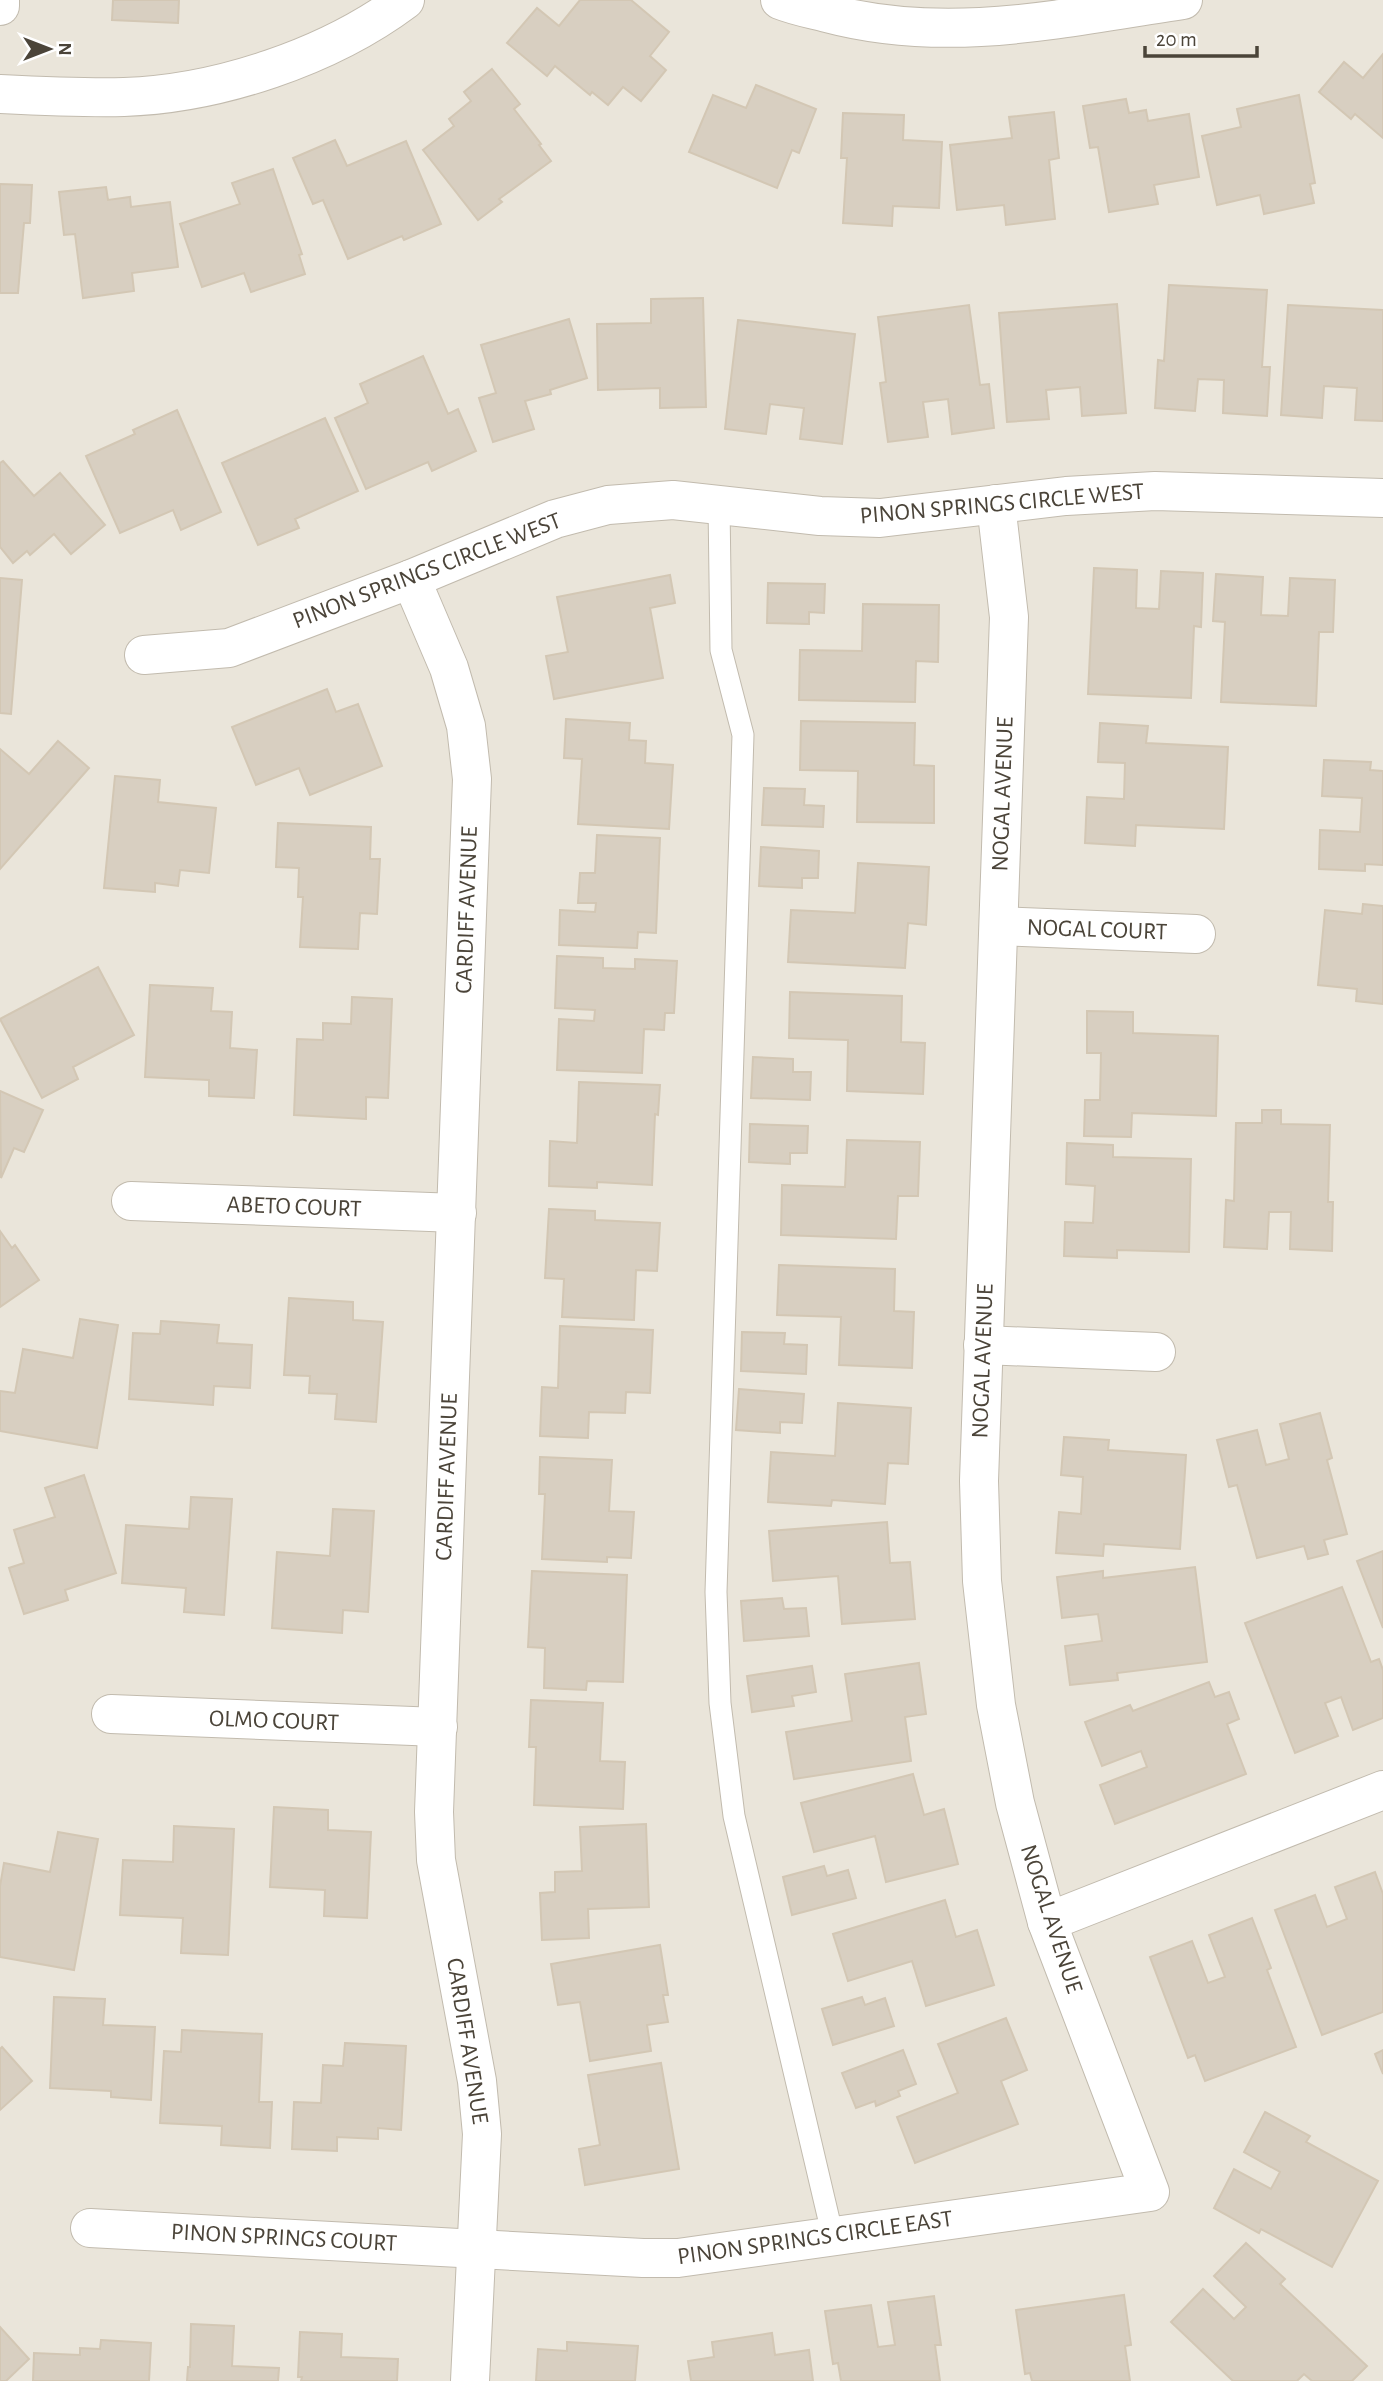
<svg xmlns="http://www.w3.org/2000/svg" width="1383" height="2381" font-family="'Alegreya Sans',sans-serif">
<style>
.residential{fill:#eae5da}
.building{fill:#d8cfc1;stroke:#d3c7b4;stroke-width:2}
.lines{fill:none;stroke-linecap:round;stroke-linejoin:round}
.service-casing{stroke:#c2bbae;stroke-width:23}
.minor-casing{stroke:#c2bbae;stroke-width:40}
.service{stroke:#fff;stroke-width:21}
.minor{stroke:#fff;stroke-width:38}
.labels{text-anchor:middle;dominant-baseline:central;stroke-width:6;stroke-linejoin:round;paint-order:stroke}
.street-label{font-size:24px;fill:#4b4439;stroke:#fff}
</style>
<rect width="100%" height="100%" fill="#f6f3ec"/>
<rect class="residential" x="0" y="0" width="1383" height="2381"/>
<g class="building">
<polygon points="113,0 179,0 178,23 112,20"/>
<polygon points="580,0 631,0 669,32 650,56 666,70 641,101 623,87 608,105 592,92 590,95 555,66 547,76 507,43 537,8 559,26"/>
<polygon points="1383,54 1383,138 1355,114 1351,119 1319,92 1344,62 1363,78"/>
<polygon points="492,69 520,104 514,109 541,144 539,145 551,161 499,199 502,202 478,220 423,150 454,126 449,119 471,101 464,92"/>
<polygon points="756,85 816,109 799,153 792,150 777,188 689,152 713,95 746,108"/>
<polygon points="1299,95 1315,183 1310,184 1314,203 1264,214 1260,195 1217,205 1202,136 1241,127 1237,109"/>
<polygon points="1126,99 1129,113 1146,110 1148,121 1189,114 1199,177 1154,185 1158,204 1109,212 1098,147 1090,148 1083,106"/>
<polygon points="1054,112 1059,158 1049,160 1055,219 1006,225 1004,205 957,210 950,145 1012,138 1009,117"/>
<polygon points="843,113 904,115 903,140 942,142 939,208 893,206 892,226 843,223 847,158 841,158"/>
<polygon points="335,140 347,166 406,141 441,224 404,240 402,236 348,259 323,200 313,204 293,158"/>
<polygon points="273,169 302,254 299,255 305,274 251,292 244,273 202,287 180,224 240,204 232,183"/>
<polygon points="0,184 32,185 30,223 24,223 18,293 0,293"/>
<polygon points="106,187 108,200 130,197 131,207 170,202 178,267 132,273 134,291 83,298 75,234 64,235 59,192"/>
<polygon points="1169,285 1267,290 1262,367 1270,367 1267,416 1223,413 1224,380 1198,379 1195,411 1155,408 1158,360 1164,361"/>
<polygon points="703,298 706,407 660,408 660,388 598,390 597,324 651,323 651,299"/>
<polygon points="1117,304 1126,413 1082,416 1080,387 1046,390 1049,419 1007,422 999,313"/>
<polygon points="969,305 980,385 989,384 994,428 952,434 948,399 923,402 928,437 888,442 880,383 886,382 878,317"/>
<polygon points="1288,305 1383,310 1383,421 1355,420 1357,388 1324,386 1322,418 1281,415"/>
<polygon points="569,319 587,378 550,390 551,394 525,401 534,429 493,442 479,398 496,393 481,345"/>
<polygon points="738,320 855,334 842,444 800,439 804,408 770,404 766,434 725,429"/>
<polygon points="423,356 448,414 458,409 476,451 432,471 428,462 366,489 335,418 368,403 360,384"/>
<polygon points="177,410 221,512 181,530 173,510 120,533 86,456 135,434 133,430"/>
<polygon points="325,418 358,491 295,519 299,528 258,545 222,463"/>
<polygon points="3,461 34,496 60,473 105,525 71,554 54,534 30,555 27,551 13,563 0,547 0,463"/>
<polygon points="1094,568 1137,570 1136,608 1159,609 1161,571 1203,573 1201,627 1194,626 1191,698 1088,694"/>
<polygon points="1216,574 1263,577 1261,615 1288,616 1290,578 1335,580 1333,632 1319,632 1316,706 1221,702 1225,622 1213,621"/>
<polygon points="670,575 675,603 650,608 663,678 554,699 546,656 568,652 557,597"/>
<polygon points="0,578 22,580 11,714 0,713"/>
<polygon points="768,583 825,584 824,613 809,612 809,624 767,623"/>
<polygon points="863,604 939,605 938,662 916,661 915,702 799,700 800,650 862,651"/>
<polygon points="327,689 336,712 358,704 382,766 310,795 299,768 256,785 232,727"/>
<polygon points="566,719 630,723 629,740 646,741 645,763 673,765 669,829 578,824 582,759 564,758"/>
<polygon points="801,721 915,723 914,765 934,766 934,823 857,822 858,771 800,770"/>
<polygon points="1100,723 1148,726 1146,743 1228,747 1224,829 1136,825 1135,846 1085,843 1087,797 1124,799 1125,763 1098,762"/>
<polygon points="58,741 89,768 0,869 0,749 29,774"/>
<polygon points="1324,760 1371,762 1370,770 1383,771 1383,865 1365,864 1365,871 1319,869 1320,830 1360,832 1362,798 1322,796"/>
<polygon points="115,776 160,780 158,802 216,808 209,873 180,870 178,886 155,883 155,892 104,888"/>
<polygon points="764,788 805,789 804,805 824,806 823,827 762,825"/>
<polygon points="278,823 371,827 370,859 380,859 377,914 360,913 358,949 300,947 303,897 298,897 299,868 276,867"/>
<polygon points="597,835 660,838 656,933 638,932 637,948 559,945 560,910 595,912 596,903 578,903 580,873 595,873"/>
<polygon points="761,847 819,851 818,878 802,878 802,888 759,886"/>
<polygon points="858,863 929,867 926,925 908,923 905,968 788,962 791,910 855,913"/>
<polygon points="1363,904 1383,906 1383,1004 1356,1001 1357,989 1318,985 1325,910 1362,914"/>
<polygon points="557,956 603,958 603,968 635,969 635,959 677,961 674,1013 665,1013 664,1030 644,1029 642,1073 557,1070 559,1019 594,1021 595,1010 555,1008"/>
<polygon points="98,967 134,1035 73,1067 78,1079 42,1098 0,1019"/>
<polygon points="150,985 213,988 211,1011 232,1012 230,1048 257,1050 254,1098 209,1096 209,1080 145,1077"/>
<polygon points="790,992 902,996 901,1042 925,1043 923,1094 847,1091 848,1040 789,1038"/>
<polygon points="352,997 392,999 388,1098 366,1097 366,1119 294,1115 297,1039 323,1040 323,1023 351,1024"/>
<polygon points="1087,1011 1133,1012 1133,1033 1218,1036 1216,1116 1132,1113 1131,1137 1084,1136 1085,1100 1100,1100 1101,1053 1087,1053"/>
<polygon points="753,1057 793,1059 793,1072 811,1072 810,1100 751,1098"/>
<polygon points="579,1082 660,1085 658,1115 655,1114 652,1185 597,1182 597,1188 549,1186 550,1141 577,1143"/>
<polygon points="0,1091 43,1110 24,1152 14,1148 1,1178"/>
<polygon points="1262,1110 1281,1110 1281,1124 1330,1125 1328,1202 1333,1202 1332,1251 1290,1249 1291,1212 1269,1212 1267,1249 1224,1247 1226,1200 1234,1201 1236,1123 1262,1123"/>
<polygon points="750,1124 808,1126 807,1153 790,1153 790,1164 749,1162"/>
<polygon points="847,1140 920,1142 918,1196 898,1196 896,1239 781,1235 782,1185 845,1187"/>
<polygon points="1067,1143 1113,1145 1113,1157 1191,1159 1189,1252 1117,1250 1117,1258 1064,1256 1065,1222 1093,1223 1095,1186 1066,1184"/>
<polygon points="549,1209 595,1211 595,1220 660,1223 657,1271 636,1270 634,1320 562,1317 564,1279 545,1278"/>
<polygon points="0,1231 12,1248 15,1245 39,1280 0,1307"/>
<polygon points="779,1265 895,1269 894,1311 914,1312 912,1368 839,1365 841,1317 777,1315"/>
<polygon points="289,1298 353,1302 353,1320 383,1322 376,1422 335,1419 337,1394 309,1393 310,1376 284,1375"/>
<polygon points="80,1319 118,1325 97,1448 0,1431 0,1391 15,1393 23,1349 73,1358"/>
<polygon points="161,1321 219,1325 217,1343 252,1345 250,1388 214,1386 213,1405 129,1399 133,1333 160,1334"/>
<polygon points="560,1326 653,1330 650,1393 626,1392 625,1413 589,1412 588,1438 540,1436 542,1387 558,1388"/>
<polygon points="742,1332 785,1333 784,1344 807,1345 806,1374 741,1371"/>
<polygon points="739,1389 804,1394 802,1423 780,1422 780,1433 736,1430"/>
<polygon points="838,1403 911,1408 908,1464 888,1463 885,1504 832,1500 831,1506 768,1502 771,1452 835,1456"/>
<polygon points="1320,1413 1332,1458 1327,1460 1347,1534 1324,1540 1328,1554 1308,1559 1304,1546 1257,1558 1237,1485 1229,1487 1217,1440 1257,1430 1266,1465 1289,1459 1280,1424"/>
<polygon points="1064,1437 1109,1440 1108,1450 1186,1455 1180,1549 1104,1544 1103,1556 1056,1553 1059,1512 1081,1514 1083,1477 1061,1475"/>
<polygon points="540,1457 612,1460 609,1511 634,1512 631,1558 607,1557 607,1562 542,1559 545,1494 539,1494"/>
<polygon points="84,1475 116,1573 65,1590 68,1600 24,1614 9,1568 24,1563 14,1530 55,1517 45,1488"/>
<polygon points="191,1497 232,1499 224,1615 184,1612 186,1588 122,1583 126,1525 189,1529"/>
<polygon points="333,1509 374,1511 368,1612 343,1610 342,1633 272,1628 277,1552 330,1556"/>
<polygon points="887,1522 890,1563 910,1562 915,1619 842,1624 838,1576 773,1581 769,1531"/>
<polygon points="1383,1551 1383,1628 1357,1561"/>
<polygon points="1195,1567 1207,1662 1117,1673 1118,1680 1070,1685 1065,1646 1102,1641 1098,1614 1062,1618 1057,1577 1103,1571 1103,1578"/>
<polygon points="532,1571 627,1575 623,1682 587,1681 586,1690 544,1688 545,1648 528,1647"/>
<polygon points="1342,1587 1371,1662 1379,1659 1383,1670 1383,1718 1353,1730 1341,1697 1325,1703 1338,1736 1295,1753 1245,1623"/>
<polygon points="782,1598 784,1609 806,1608 809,1636 744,1641 741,1601"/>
<polygon points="919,1663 926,1714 905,1717 911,1761 794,1779 786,1732 852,1721 845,1674"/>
<polygon points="812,1666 816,1692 792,1696 794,1706 752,1712 747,1676"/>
<polygon points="1209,1682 1215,1697 1229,1692 1239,1719 1227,1724 1246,1774 1115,1824 1100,1785 1147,1767 1141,1751 1102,1766 1085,1722 1130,1705 1133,1711"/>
<polygon points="531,1700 603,1703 600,1761 625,1762 623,1809 534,1805 536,1747 529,1747"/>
<polygon points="913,1774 924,1815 944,1809 958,1864 886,1882 875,1836 814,1852 801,1803"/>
<polygon points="274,1807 328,1810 328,1830 371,1832 367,1918 324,1916 325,1890 270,1887"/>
<polygon points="646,1824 649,1907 588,1909 589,1938 542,1940 540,1893 555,1892 555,1872 582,1871 580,1827"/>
<polygon points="174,1826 234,1829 228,1955 181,1953 183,1918 120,1915 123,1860 173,1862"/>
<polygon points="58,1832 98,1839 74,1970 0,1957 0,1886 4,1863 50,1872"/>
<polygon points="824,1866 827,1876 848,1870 856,1898 792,1915 783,1877"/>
<polygon points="1375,1872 1383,1894 1383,2012 1322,2035 1275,1910 1315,1895 1327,1927 1347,1919 1335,1887"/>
<polygon points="945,1900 956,1937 977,1930 994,1985 926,2006 912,1961 848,1981 833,1934"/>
<polygon points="1252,1918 1271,1968 1267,1970 1296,2047 1205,2081 1195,2055 1188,2058 1150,1957 1192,1941 1208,1983 1225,1977 1209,1935"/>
<polygon points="660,1945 668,1995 663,1995 668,2022 647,2025 651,2051 590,2061 580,2002 558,2005 551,1964"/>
<polygon points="54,1997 105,1999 103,2025 155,2027 151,2100 111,2097 111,2091 50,2088"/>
<polygon points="862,1997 865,2005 885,1998 894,2026 833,2045 822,2009"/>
<polygon points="1006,2018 1027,2070 1001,2081 1018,2124 915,2163 897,2117 958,2093 938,2044"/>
<polygon points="182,2030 262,2034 259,2102 272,2102 270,2148 221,2145 222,2126 160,2123 164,2051 181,2052"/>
<polygon points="345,2043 406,2046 401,2130 378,2128 378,2139 337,2137 337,2151 292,2149 294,2102 321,2103 323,2065 343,2066"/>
<polygon points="2,2047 32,2081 0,2110 0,2049"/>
<polygon points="903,2050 916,2084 898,2091 900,2096 876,2106 875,2101 856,2108 842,2073"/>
<polygon points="1383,2050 1383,2074 1375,2054"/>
<polygon points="661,2063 679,2169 585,2185 579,2149 600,2145 588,2075"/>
<polygon points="1265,2112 1310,2136 1306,2142 1378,2181 1332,2267 1261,2229 1259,2233 1214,2208 1234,2169 1271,2189 1280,2172 1244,2152"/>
<polygon points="1246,2243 1285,2279 1280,2284 1367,2366 1352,2381 1312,2381 1304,2374 1297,2381 1233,2381 1171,2322 1203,2289 1234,2319 1246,2307 1214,2276"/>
<polygon points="1124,2295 1131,2345 1125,2346 1130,2381 1032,2381 1030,2373 1025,2374 1016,2310"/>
<polygon points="934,2296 941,2345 935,2345 940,2381 841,2381 838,2363 833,2364 825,2311 871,2305 878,2347 895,2345 888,2302"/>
<polygon points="191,2324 234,2326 232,2366 279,2368 278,2381 187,2381 188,2367 190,2367"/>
<polygon points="0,2327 29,2359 6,2381 0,2381"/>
<polygon points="300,2332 342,2334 341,2357 398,2359 397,2381 301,2381 302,2377 298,2377"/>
<polygon points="772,2333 775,2355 809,2350 813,2381 691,2381 688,2361 714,2357 712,2342"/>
<polygon points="101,2340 151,2343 149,2381 33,2381 34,2353 80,2355 80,2348 100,2349"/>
<polygon points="567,2342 638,2346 635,2381 536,2381 538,2349 567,2351"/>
</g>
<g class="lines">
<defs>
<polyline id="service" points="719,505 721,650 743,735 716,1592 720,1703 734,1816 833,2237"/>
<g id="minor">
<path d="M 780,0 C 795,6 811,9 827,13 C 947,45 1063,18 1183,0"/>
<polyline points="0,6 0,0"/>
<path d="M 0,94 C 41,96 82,98 124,97 C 218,94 329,57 405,0"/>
<polyline points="411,579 449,668 466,726 472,779 434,1812 436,1860 477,2081 482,2134 470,2381"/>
<polyline points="144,655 229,648 411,579 555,519 608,505 673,500 820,516 880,518 1066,496 1155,491 1383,498"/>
<polyline points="999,926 1196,934"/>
<polyline points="131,1201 457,1213"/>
<polyline points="983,1345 1156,1352"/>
<polyline points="111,1714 438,1727"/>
<polyline points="1047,1922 1383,1790"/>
<polyline points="90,2228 643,2258 678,2258 1150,2192 1047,1922 1015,1803 996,1705 982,1581 979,1481 1009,617 996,504"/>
</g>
</defs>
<use href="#service" class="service-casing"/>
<use href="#minor" class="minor-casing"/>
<use href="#service" class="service"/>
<use href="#minor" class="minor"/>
</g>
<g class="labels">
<g class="street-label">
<text transform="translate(1002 504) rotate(-5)">PINON SPRINGS CIRCLE WEST</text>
<text transform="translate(427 571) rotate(-21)">PINON SPRINGS CIRCLE WEST</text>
<text transform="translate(1003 794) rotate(-88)">NOGAL AVENUE</text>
<text transform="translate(467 910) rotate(-88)">CARDIFF AVENUE</text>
<text transform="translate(1097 930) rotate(2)">NOGAL COURT</text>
<text transform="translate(294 1207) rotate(2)">ABETO COURT</text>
<text transform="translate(983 1361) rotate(-88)">NOGAL AVENUE</text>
<text transform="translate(447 1477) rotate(-88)">CARDIFF AVENUE</text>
<text transform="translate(274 1721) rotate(2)">OLMO COURT</text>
<text transform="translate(1051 1919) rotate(72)">NOGAL AVENUE</text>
<text transform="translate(467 2041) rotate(81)">CARDIFF AVENUE</text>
<text transform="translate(284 2238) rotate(3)">PINON SPRINGS COURT</text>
<text transform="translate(815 2238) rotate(-8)">PINON SPRINGS CIRCLE EAST</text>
</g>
</g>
<g transform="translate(49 49) rotate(90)" stroke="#ffffff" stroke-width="5" paint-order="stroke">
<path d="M0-5L12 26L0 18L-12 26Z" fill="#4b4439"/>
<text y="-10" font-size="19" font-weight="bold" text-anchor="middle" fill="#4b4439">N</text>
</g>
<path d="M1145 46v10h112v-10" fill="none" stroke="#4b4439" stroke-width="3.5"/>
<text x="1156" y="46" font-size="21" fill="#4b4439" stroke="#ffffff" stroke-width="5" paint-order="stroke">20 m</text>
</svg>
